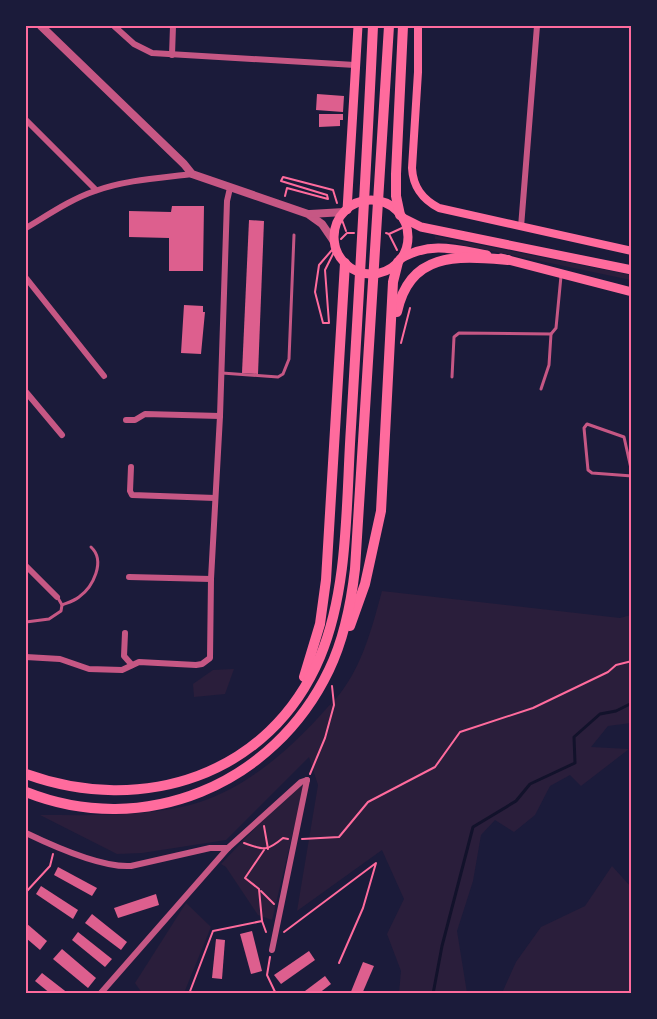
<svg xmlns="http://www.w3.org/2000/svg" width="657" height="1019" font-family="'Exo 2',sans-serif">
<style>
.green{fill:#2a1e3b}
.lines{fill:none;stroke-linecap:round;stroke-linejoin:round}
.stream{stroke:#12122b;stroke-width:3}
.building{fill:#dd5f8e}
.path{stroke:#ff6b9d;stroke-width:2}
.service{stroke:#c65784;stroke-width:3}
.minor{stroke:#c65784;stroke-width:6}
.tertiary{stroke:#c65784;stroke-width:8}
.secondary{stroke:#ff6b9d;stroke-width:8}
.primary{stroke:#ff6b9d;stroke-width:9}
.trunk{stroke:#ff6b9d;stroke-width:10}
.neatline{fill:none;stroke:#ff6b9d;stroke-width:2}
</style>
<rect width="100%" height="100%" fill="#1b1b3a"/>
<g class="green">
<polygon points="435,236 631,275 631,280 435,239"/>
<path d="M 382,591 L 620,618 L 631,615 L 631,723 L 608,726 L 591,747 L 629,749 L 581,786 L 570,775 L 550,786 L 535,815 L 514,832 L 495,820 L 481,835 L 473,881 L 457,931 L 467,993 L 399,993 L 401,971 L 387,934 L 404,899 L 382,850 L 297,911 L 318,785 L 309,757 L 226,840 L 142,853 L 117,854 L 40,815 C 89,815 138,817 186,806 C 241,793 289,751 326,709 C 332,702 339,696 344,688 C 364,660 373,624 382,591 Z"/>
<polygon points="234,669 225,694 194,697 193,684 213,670"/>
<polygon points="305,782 272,920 258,915 226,867 221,864 262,821"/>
<polygon points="612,866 631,887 631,993 502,993 516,962 541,927 585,906"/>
<polygon points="186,903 211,927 184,993 142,993 135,983"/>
</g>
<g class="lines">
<polyline class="stream" points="433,994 442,946 473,827 516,801 530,784 575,763 574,737 600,714 616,711 632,703"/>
</g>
<g class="building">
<polygon points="317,94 344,96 343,112 316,110"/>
<polygon points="319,114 343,114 343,120 340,120 340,126 319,127"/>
<polygon points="172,206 204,206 203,271 169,271 169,238 129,237 129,211 171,212"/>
<polygon points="249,220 264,221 258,374 242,373"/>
<polygon points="184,305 203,306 203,312 205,312 201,354 181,353"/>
<polygon points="58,867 97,888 92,896 54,875"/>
<polygon points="41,886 78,910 73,919 36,894"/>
<polygon points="156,894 159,905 118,918 114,908"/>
<polygon points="92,914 127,942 121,950 85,923"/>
<polygon points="26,923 47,941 40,950 26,938"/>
<polygon points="252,931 262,971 251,974 240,934"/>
<polygon points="78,932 112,959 105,967 72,940"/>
<polygon points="216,939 225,940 222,979 212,978"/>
<polygon points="62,949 96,978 88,988 53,959"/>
<polygon points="309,951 315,960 281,984 274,975"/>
<polygon points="363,962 374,966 362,994 350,994"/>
<polygon points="42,973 69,994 51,994 35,981"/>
<polygon points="325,976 331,984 318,994 301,994"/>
</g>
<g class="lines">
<g class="path">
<polyline points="285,196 287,188 328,199 327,195 281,181 283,177 333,190 337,203"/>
<polyline points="342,220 346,231"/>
<polyline points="386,233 389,234 397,250"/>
<polyline points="389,234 402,228"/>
<polyline points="341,239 347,233 354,233"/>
<polyline points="332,250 319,265 315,292 323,323 329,323 325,270 335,250"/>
<polyline points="401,343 410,308"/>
<polyline points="310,774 325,738 334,705 332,686"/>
<polyline points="264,826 268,849"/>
<polyline points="302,839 339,837 368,802 435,767 460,732 533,708 608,672 616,665 632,661"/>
<path d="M 244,843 C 264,850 266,852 283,838 L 288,839"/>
<polyline points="261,891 274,904"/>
<polyline points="26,892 50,866 53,854"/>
<polyline points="262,921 259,889 245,878 264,850"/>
<polyline points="284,932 376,863 363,908 339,963"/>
<polyline points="270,957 267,975 276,994"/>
<polyline points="189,994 213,931 262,921 266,932"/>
</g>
<g class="service">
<polyline points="222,373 278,377 283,374 289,359 294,235"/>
<polyline points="452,377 454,337 459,333 551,334 556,328 561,276"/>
<polyline points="541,389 549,365 551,334"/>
<polyline points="632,473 624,437 587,424 584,428 588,470 592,473 632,476"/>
<path d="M 62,605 C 67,603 74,601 79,597 C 93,587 106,561 91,547"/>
<polyline points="26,622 49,619 61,611 62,605 58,598"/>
</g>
<g class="minor">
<polyline points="114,26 134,44 152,53 355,65"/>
<polyline points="172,55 173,26"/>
<polyline points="26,120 96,190"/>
<polyline points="521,227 537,26"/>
<path d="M 26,228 C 48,215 71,199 95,191 C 125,180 160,178 192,174"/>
<polyline points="26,278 104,376"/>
<polyline points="26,392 62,435"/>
<polyline points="126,420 135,420 145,414 220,416"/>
<polyline points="131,467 130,491 132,495 215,498"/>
<polyline points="26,566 57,597"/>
<polyline points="129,577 211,579"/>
<polyline points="125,633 124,656 132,665"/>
<polyline points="26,657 60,659 89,669 122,670 139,662 196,665 202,664 210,658 211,579 220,416 227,201 230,188"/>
<path d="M 26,833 C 53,846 101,868 131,866 L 210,848 L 228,848"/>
<polyline points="272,950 307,780"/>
<polyline points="100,994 228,848 301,782 307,780"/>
</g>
<g class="tertiary">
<polyline points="41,26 184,164 192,174 308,214 322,224 335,243"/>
<polyline points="310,214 344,212"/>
</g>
<path class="secondary" d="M 418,26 L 418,72 L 412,168 C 413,187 422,199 439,208 L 632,251"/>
<g class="primary">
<circle cx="371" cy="237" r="37"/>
<polyline points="347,210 358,26"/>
<polyline points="403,218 421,227 632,270"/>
<polyline points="501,258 632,292"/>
<path d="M 400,259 C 430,241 455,249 487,255"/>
</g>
<g class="trunk">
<polyline points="400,215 396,196 396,174 403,26"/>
<path d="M 397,312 C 410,251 458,256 508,260"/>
<polyline points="350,626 365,584 381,511 393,282 398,262"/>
<polyline points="304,677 320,624 326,580 345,263"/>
<path d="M 26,774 C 142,816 270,776 320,657 C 349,588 346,501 351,427 C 359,293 367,159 373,26"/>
<path d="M 26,792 C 144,839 274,785 329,670 C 344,639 351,604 355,569 L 389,26"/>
</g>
</g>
<rect width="657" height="1019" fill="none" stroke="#1b1b3a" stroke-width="54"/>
<rect x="27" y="27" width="603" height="965" class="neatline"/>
</svg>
